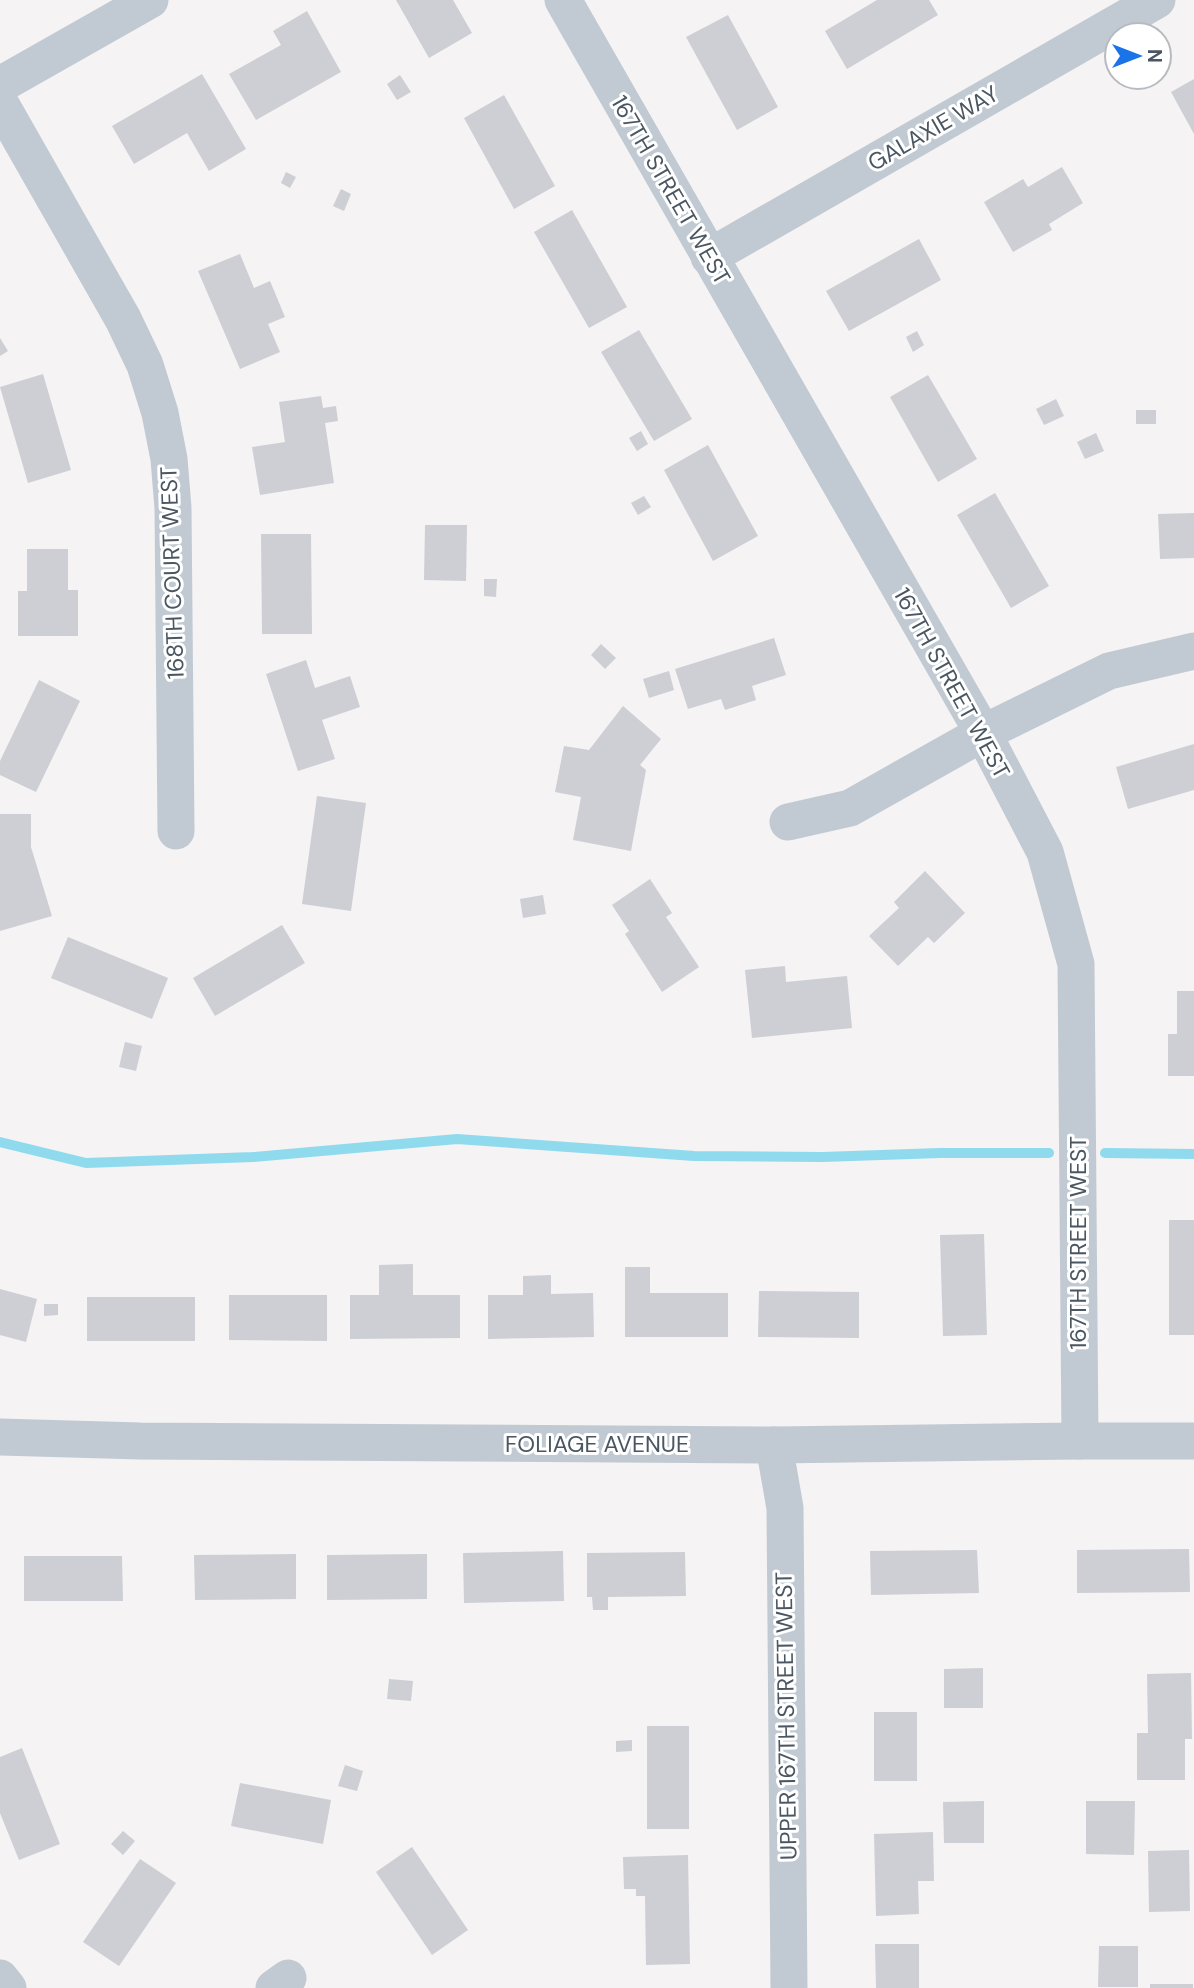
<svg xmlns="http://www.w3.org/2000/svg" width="1194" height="1988" font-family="'DM Sans',sans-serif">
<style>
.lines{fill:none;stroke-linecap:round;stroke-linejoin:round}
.stream{stroke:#90daee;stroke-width:10}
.building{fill:#cdcfd5}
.street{stroke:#c1cad2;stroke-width:37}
.labels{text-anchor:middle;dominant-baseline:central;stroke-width:6;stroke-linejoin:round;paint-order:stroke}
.street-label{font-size:23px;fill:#4a5661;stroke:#fff}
</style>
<rect width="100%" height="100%" fill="#f5f3f3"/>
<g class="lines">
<g class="stream">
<polyline points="0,1142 86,1163 253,1157 457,1139 694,1156 822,1157 940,1153 1049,1153"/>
<polyline points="1105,1153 1194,1154"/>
</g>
</g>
<g class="building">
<polygon points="396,0 453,0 472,33 429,58"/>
<polygon points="877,0 929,0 938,15 847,69 825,31"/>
<polygon points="307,11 341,72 256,120 229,74 281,45 273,31"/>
<polygon points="728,15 778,107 737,130 686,37"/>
<polygon points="202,74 246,149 209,171 187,133 134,164 112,126"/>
<polygon points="400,75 411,92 397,100 387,84"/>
<polygon points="1194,79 1194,134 1171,92"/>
<polygon points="504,95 555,186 514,209 464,118"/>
<polygon points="1062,167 1083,203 1049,224 1052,230 1013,252 984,202 1023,179 1028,187"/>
<polygon points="286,172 296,177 290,188 281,183"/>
<polygon points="341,189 351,194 344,211 333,206"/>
<polygon points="572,210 627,307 589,328 534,232"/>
<polygon points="919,239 941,280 849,331 826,291"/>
<polygon points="240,254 254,288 270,281 285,317 268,324 280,352 240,369 198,271"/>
<polygon points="639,330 692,419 654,441 601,352"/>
<polygon points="917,331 924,345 913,352 906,337"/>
<polygon points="0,338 8,351 0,356"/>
<polygon points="43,374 71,470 28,483 0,387"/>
<polygon points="928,375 977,459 938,482 890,397"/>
<polygon points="321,396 323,408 336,406 338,421 325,423 334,483 260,495 252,447 285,442 279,402"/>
<polygon points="1056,399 1064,416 1044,425 1036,409"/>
<rect x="1136" y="410" width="20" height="14"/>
<polygon points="641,431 648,444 637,451 629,438"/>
<polygon points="1096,433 1104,451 1085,459 1077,442"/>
<polygon points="708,445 758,536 713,561 664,470"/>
<polygon points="995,493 1049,586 1011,608 957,515"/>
<polygon points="644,496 651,507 638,515 631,503"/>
<polygon points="1194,513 1194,558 1160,559 1158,514"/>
<polygon points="425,525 467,525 466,581 424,580"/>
<polygon points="261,534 311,534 312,634 262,634"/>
<polygon points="27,549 68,549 68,590 78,590 78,636 18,636 18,591 27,591"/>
<polygon points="484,579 497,579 496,597 484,596"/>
<polygon points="774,638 786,675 752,686 756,700 725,710 721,699 688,709 675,669"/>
<polygon points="601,644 616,658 605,669 591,655"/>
<polygon points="306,660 315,688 350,676 360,707 322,720 335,759 298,771 266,674"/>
<polygon points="669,671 674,690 649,698 643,679"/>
<polygon points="39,680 80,701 36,792 0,775 0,761"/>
<polygon points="623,706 661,739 640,765 646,770 631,851 573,840 581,797 555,792 564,746 589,750"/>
<polygon points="1194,744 1194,790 1128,809 1116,767"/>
<polygon points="317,796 366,803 351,911 302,904"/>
<polygon points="0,814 31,814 31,847 52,916 0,931"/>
<polygon points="925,871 965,913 934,943 928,937 898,966 869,936 899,908 894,902"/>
<polygon points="650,879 672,913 666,917 699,967 662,992 625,934 629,931 612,905"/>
<polygon points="543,895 546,914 523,918 520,899"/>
<polygon points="282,925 305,963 215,1016 193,978"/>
<polygon points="68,937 168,978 152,1019 51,978"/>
<polygon points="785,966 786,982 847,976 852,1028 752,1038 745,970"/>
<polygon points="1177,991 1194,991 1194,1076 1168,1076 1168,1034 1177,1034"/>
<polygon points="125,1042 142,1046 136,1071 119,1067"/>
<rect x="1169" y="1220" width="25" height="115"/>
<polygon points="984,1234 987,1335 943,1336 940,1235"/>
<polygon points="413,1264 413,1295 460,1295 460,1338 350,1339 350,1295 379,1295 379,1265"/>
<polygon points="625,1267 650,1267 650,1293 728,1293 728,1337 625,1337"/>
<polygon points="551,1275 551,1294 593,1293 594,1337 488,1339 488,1295 523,1295 523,1276"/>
<polygon points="0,1289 37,1299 26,1342 0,1335"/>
<polygon points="759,1291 859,1292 859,1338 758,1337"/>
<polygon points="229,1295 327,1295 327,1341 229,1340"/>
<rect x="87" y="1297" width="108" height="44"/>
<polygon points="44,1304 58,1304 58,1315 44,1316"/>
<polygon points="1189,1549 1190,1592 1077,1593 1077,1550"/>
<polygon points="977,1550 979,1593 871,1595 870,1551"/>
<polygon points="563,1551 564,1601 464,1603 463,1553"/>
<polygon points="685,1552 686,1596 608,1597 608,1610 593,1610 592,1597 587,1597 587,1553"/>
<polygon points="296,1554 296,1599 195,1600 194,1555"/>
<polygon points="427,1554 427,1599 327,1600 327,1555"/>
<polygon points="24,1556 122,1556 123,1601 24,1601"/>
<polygon points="983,1668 983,1708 944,1708 944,1669"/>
<polygon points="1191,1673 1192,1739 1185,1739 1185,1780 1137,1780 1137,1733 1148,1733 1147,1674"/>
<polygon points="389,1679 413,1681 411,1701 387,1699"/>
<rect x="874" y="1712" width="43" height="69"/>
<rect x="647" y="1726" width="42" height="103"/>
<polygon points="632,1740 632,1751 616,1752 616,1741"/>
<polygon points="22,1748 60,1844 19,1860 0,1813 0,1757"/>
<polygon points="345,1765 363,1771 357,1791 338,1786"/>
<polygon points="240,1783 331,1800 323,1844 231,1826"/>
<polygon points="984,1801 984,1843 944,1843 943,1802"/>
<polygon points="1086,1801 1135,1801 1134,1855 1086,1854"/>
<polygon points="123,1831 135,1841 123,1855 111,1844"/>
<polygon points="933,1832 934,1881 918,1881 919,1914 876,1916 874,1834"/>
<polygon points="412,1847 468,1930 432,1955 376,1872"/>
<polygon points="1189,1850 1190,1911 1149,1912 1148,1851"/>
<polygon points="688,1855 690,1964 646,1965 645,1896 636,1896 636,1889 624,1889 623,1857"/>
<polygon points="140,1859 176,1883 119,1966 83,1942"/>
<polygon points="875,1944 919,1944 919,1988 876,1988"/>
<polygon points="1099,1946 1138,1946 1138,1987 1098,1987"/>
<rect x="1150" y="1984" width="43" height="4"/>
</g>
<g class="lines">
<g class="street">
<polyline points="563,0 983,733 1045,852 1076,964 1080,1441"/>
<polyline points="0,85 150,0"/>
<polyline points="0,103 123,319 145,365 160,413 169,459 173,508 176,831"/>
<polyline points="709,257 1157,0"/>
<polyline points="788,822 850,808 983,733 1109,671 1194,651"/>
<polyline points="0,1437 140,1441 774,1445 1080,1441 1194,1441"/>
<polyline points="774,1445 785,1508 789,1988"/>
<polyline points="0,1978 8,1988"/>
<polyline points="274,1988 288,1978"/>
</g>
</g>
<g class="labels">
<g class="street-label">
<text transform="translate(933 128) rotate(-30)">GALAXIE WAY</text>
<text transform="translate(671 190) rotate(60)">167TH STREET WEST</text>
<text transform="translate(172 573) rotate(-92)">168TH COURT WEST</text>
<text transform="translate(952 683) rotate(61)">167TH STREET WEST</text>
<text transform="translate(1078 1243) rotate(-90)">167TH STREET WEST</text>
<text x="597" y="1444">FOLIAGE AVENUE</text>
<text transform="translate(786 1716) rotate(-91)">UPPER 167TH STREET WEST</text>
</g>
</g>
<g transform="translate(1138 56) rotate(90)"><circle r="33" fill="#ffffff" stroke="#b7bbc0" stroke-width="2"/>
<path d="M0-5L12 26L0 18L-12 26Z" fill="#1a73e8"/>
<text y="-10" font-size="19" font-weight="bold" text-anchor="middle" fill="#4a5661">N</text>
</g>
</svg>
